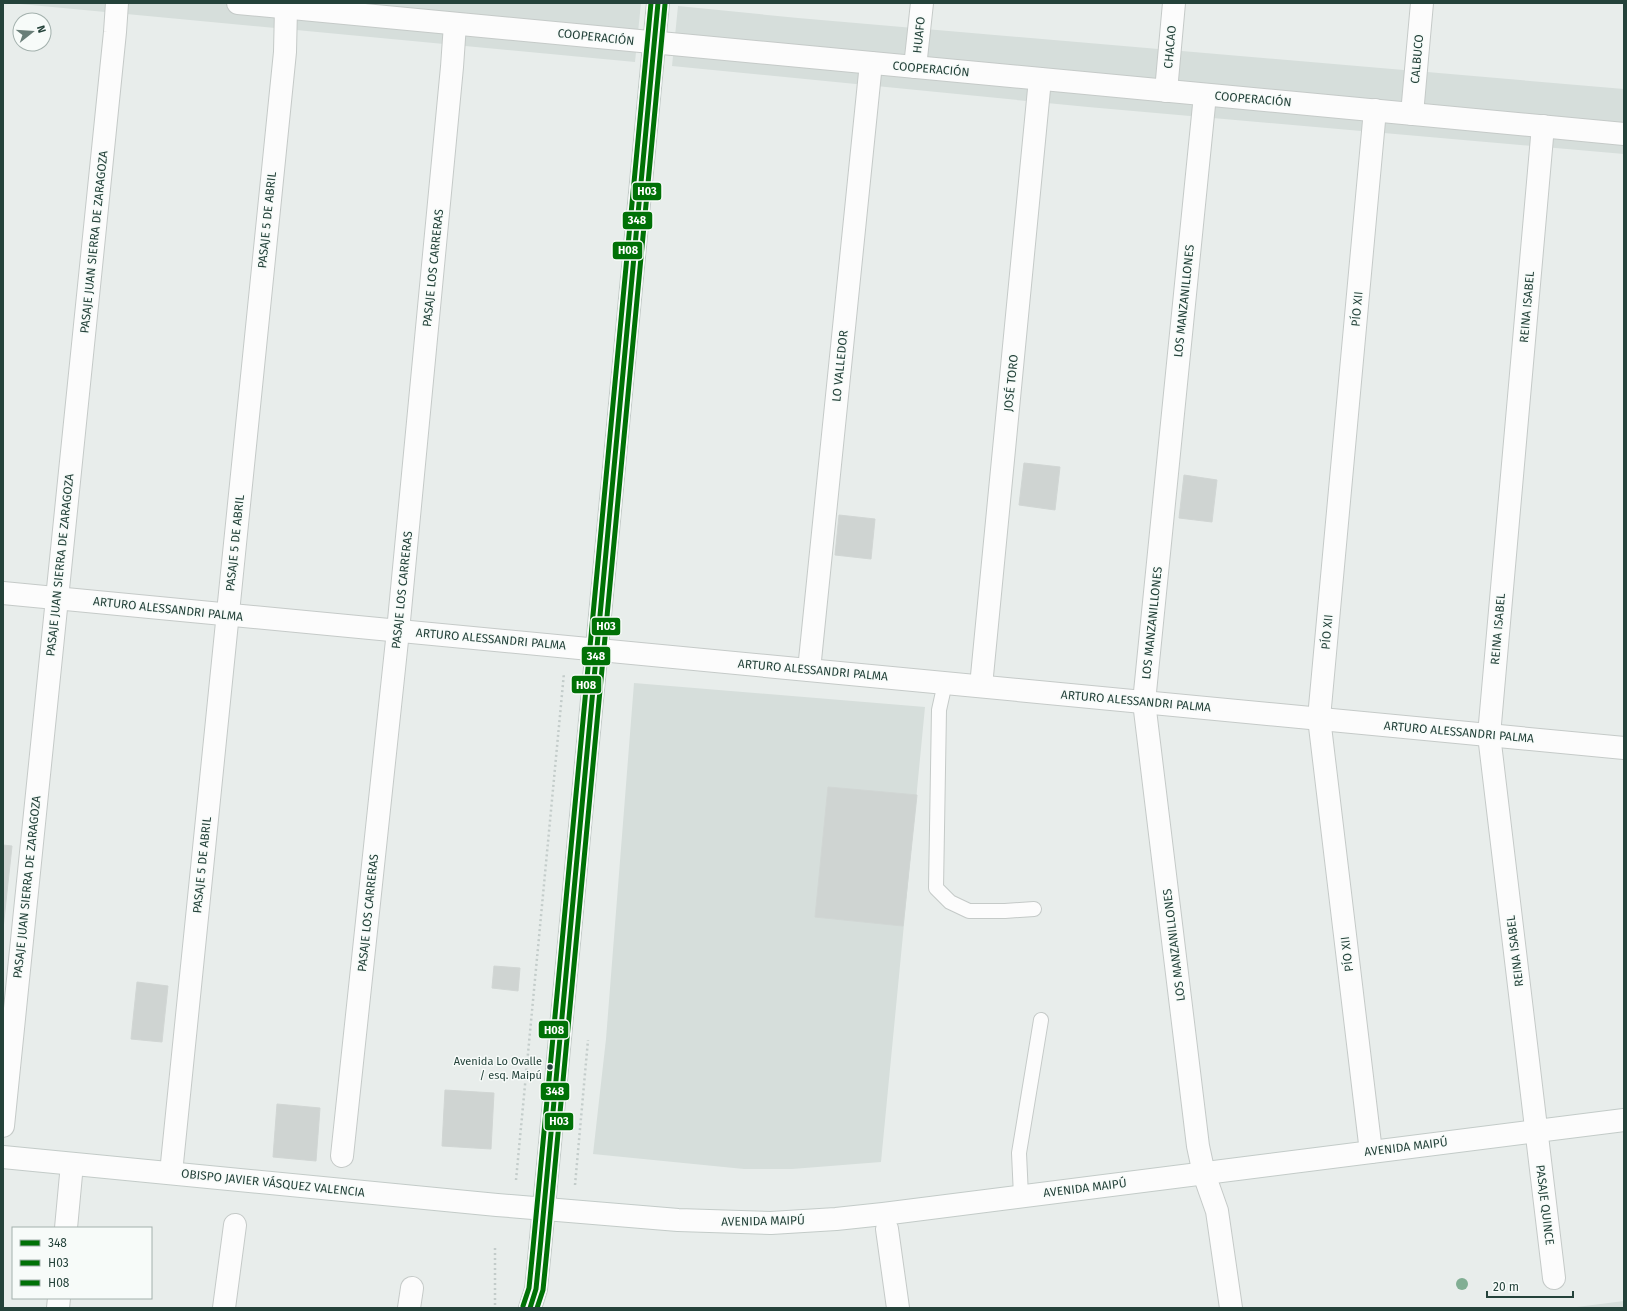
<svg xmlns="http://www.w3.org/2000/svg" width="1627" height="1311" font-family="'Fira Sans',sans-serif">
<style>
.built{fill:#d6dedb}
.building{fill:#cfd4d2;stroke:#d1d6d4}
.lines{fill:none;stroke-linecap:round;stroke-linejoin:round}
.service-casing{stroke:#c5cac8;stroke-width:16}
.minor-casing{stroke:#c5cac8;stroke-width:24}
.secondary-casing{stroke:#c3cbc8;stroke-width:24}
.path{stroke:#c3ccca;stroke-width:2.5;stroke-dasharray:2 3;stroke-linecap:butt}
.service{stroke:#fcfcfc;stroke-width:14}
.minor{stroke:#fcfcfc;stroke-width:22}
.secondary{stroke:#fcfcfc;stroke-width:22}
.bus-1-casing{stroke:#f7fbf9;stroke-width:8}
.bus-2-casing{stroke:#f7fbf9;stroke-width:8}
.bus-3-casing{stroke:#f7fbf9;stroke-width:8}
.bus-1{stroke:#007106;stroke-width:5}
.bus-2{stroke:#007106;stroke-width:5}
.bus-3{stroke:#007106;stroke-width:5}
.tree{fill:#81ae93}
.bus-dot{fill:#24423a;stroke:#f7fbf9;stroke-width:1.5}
.labels{text-anchor:middle;dominant-baseline:central;stroke-width:3;stroke-linejoin:round;paint-order:stroke}
.bus-label{font-size:11px;fill:#24423a;stroke:#f7fbf9;text-anchor:end}
.street-label{font-size:12px;fill:#24423a;stroke:#f7fbf9}
.line-badge{stroke:#f7fbf9;stroke-width:1.5}
.badge-label{font-size:11px;text-anchor:middle;font-weight:bold;fill:#fff}
</style>
<rect width="100%" height="100%" fill="#e8edeb"/>
<g class="built">
<polygon points="10,3 641,3 635,62"/>
<polygon points="678,6 798,18 1624,89 1624,154 1088,107 672,66"/>
<polygon points="634,683 925,707 881,1162 792,1169 744,1169 593,1154 606,1039"/>
<polygon points="1624,1301 1624,1308 1569,1308"/>
</g>
<g class="building">
<polygon points="1024,463 1060,467 1055,510 1019,505"/>
<polygon points="1184,475 1217,480 1212,522 1179,518"/>
<polygon points="839,515 875,519 871,559 835,555"/>
<polygon points="828,787 917,795 903,926 815,917"/>
<polygon points="3,845 12,846 3,929"/>
<polygon points="494,966 520,968 518,991 492,988"/>
<polygon points="137,982 168,986 162,1042 131,1039"/>
<polygon points="445,1090 494,1093 491,1149 442,1146"/>
<polygon points="277,1104 320,1108 316,1161 273,1157"/>
</g>
<g class="lines">
<defs>
<g id="service">
<polyline points="945,683 939,710 936,888 950,902 969,911 1005,911 1034,909"/>
<polyline points="1021,1196 1019,1153 1041,1020"/>
</g>
<g id="minor">
<polyline points="238,3 1624,134"/>
<polyline points="915,67 922,3"/>
<polyline points="1166,91 1174,3"/>
<polyline points="1205,95 1144,702 1198,1146 1204,1174 1217,1211 1231,1308"/>
<polyline points="1412,114 1422,3"/>
<polyline points="1543,126 1489,735 1554,1278"/>
<polyline points="3,593 1624,748"/>
<polyline points="809,670 871,63"/>
<polyline points="981,686 1040,79"/>
<polyline points="3,1126 115,32 117,3"/>
<polyline points="1371,1152 1319,718 1375,110"/>
<polyline points="342,1156 398,631 452,67 455,24"/>
<polyline points="171,1173 285,52 286,8"/>
<polyline points="66,1228 72,1164"/>
<polyline points="887,1229 898,1308"/>
<polyline points="58,1308 59,1298"/>
<polyline points="224,1308 235,1225"/>
<polyline points="409,1308 412,1288"/>
</g>
<g id="secondary">
<polyline points="3,1157 497,1205 678,1220 771,1223 836,1219 883,1214 1624,1120"/>
<polyline points="530,1308 536,1289 540,1249 658,3"/>
</g>
</defs>
<use href="#service" class="service-casing"/>
<use href="#minor" class="minor-casing"/>
<use href="#secondary" class="secondary-casing"/>
<g class="path">
<polyline points="516,1180 564,673"/>
<polyline points="575,1185 588,1040"/>
<polyline points="495,1248 495,1308"/>
</g>
<use href="#service" class="service"/>
<use href="#minor" class="minor"/>
<use href="#secondary" class="secondary"/>
<defs>
<polyline id="bus-1" points="530,1308 536,1289 540,1249 658,3"/>
<polyline id="bus-2" points="537,1308 543,1290 547,1250 665,4"/>
<polyline id="bus-3" points="523,1306 529,1288 533,1248 651,3"/>
</defs>
<use href="#bus-1" class="bus-1-casing"/>
<use href="#bus-2" class="bus-2-casing"/>
<use href="#bus-3" class="bus-3-casing"/>
<use href="#bus-1" class="bus-1"/>
<use href="#bus-2" class="bus-2"/>
<use href="#bus-3" class="bus-3"/>
</g>
<circle class="tree" cx="1462" cy="1284" r="6"/>
<circle class="bus-dot" cx="550" cy="1067" r="3.5"/>
<g class="labels">
<g class="bus-label">
<text x="542" y="1061">Avenida Lo Ovalle<tspan x="542" dy="14">/ esq. Maipú</tspan></text>
</g>
<g class="street-label">
<text transform="translate(919 35) rotate(-84)">HUAFO</text>
<text transform="translate(596 37) rotate(6)">COOPERACIÓN</text>
<text transform="translate(1170 47) rotate(-85)">CHACAO</text>
<text transform="translate(1417 59) rotate(-85)">CALBUCO</text>
<text transform="translate(931 69) rotate(5)">COOPERACIÓN</text>
<text transform="translate(1253 99) rotate(5)">COOPERACIÓN</text>
<text transform="translate(267 220) rotate(-84)">PASAJE 5 DE ABRIL</text>
<text transform="translate(94 242) rotate(-84)">PASAJE JUAN SIERRA DE ZARAGOZA</text>
<text transform="translate(433 268) rotate(-84)">PASAJE LOS CARRERAS</text>
<text transform="translate(1184 301) rotate(-84)">LOS MANZANILLONES</text>
<text transform="translate(1527 307) rotate(-85)">REINA ISABEL</text>
<text transform="translate(1357 309) rotate(-85)">PÍO XII</text>
<text transform="translate(840 366) rotate(-84)">LO VALLEDOR</text>
<text transform="translate(1011 383) rotate(-84)">JOSÉ TORO</text>
<text transform="translate(235 543) rotate(-84)">PASAJE 5 DE ABRIL</text>
<text transform="translate(60 565) rotate(-84)">PASAJE JUAN SIERRA DE ZARAGOZA</text>
<text transform="translate(402 590) rotate(-84)">PASAJE LOS CARRERAS</text>
<text transform="translate(168 609) rotate(6)">ARTURO ALESSANDRI PALMA</text>
<text transform="translate(1152 623) rotate(-84)">LOS MANZANILLONES</text>
<text transform="translate(1498 629) rotate(-85)">REINA ISABEL</text>
<text transform="translate(1327 632) rotate(-85)">PÍO XII</text>
<text transform="translate(491 639) rotate(5)">ARTURO ALESSANDRI PALMA</text>
<text transform="translate(813 670) rotate(5)">ARTURO ALESSANDRI PALMA</text>
<text transform="translate(1136 701) rotate(5)">ARTURO ALESSANDRI PALMA</text>
<text transform="translate(1459 732) rotate(5)">ARTURO ALESSANDRI PALMA</text>
<text transform="translate(202 865) rotate(-84)">PASAJE 5 DE ABRIL</text>
<text transform="translate(27 887) rotate(-84)">PASAJE JUAN SIERRA DE ZARAGOZA</text>
<text transform="translate(368 913) rotate(-84)">PASAJE LOS CARRERAS</text>
<text transform="translate(1174 945) rotate(-97)">LOS MANZANILLONES</text>
<text transform="translate(1515 951) rotate(-97)">REINA ISABEL</text>
<text transform="translate(1347 954) rotate(-97)">PÍO XII</text>
<text transform="translate(1406 1147) rotate(-7)">AVENIDA MAIPÚ</text>
<text transform="translate(273 1183) rotate(6)">OBISPO JAVIER VÁSQUEZ VALENCIA</text>
<text transform="translate(1085 1188) rotate(-7)">AVENIDA MAIPÚ</text>
<text transform="translate(1545 1205) rotate(83)">PASAJE QUINCE</text>
<text transform="translate(763 1221) rotate(-1)">AVENIDA MAIPÚ</text>
</g>
</g>
<g class="line-badge">
<rect x="632" y="182" width="30" height="19" rx="4" fill="#007106"/>
<rect x="622" y="211" width="31" height="19" rx="4" fill="#007106"/>
<rect x="612" y="241" width="31" height="19" rx="4" fill="#007106"/>
<rect x="591" y="617" width="30" height="19" rx="4" fill="#007106"/>
<rect x="581" y="646" width="30" height="20" rx="4" fill="#007106"/>
<rect x="571" y="675" width="31" height="19" rx="4" fill="#007106"/>
<rect x="538" y="1020" width="31" height="19" rx="4" fill="#007106"/>
<rect x="540" y="1082" width="30" height="19" rx="4" fill="#007106"/>
<rect x="544" y="1112" width="30" height="19" rx="4" fill="#007106"/>
</g>
<g class="badge-label">
<text x="647" y="195">H03</text>
<text x="637" y="224">348</text>
<text x="628" y="254">H08</text>
<text x="606" y="630">H03</text>
<text x="596" y="660">348</text>
<text x="586" y="689">H08</text>
<text x="554" y="1034">H08</text>
<text x="555" y="1095">348</text>
<text x="559" y="1125">H03</text>
</g>
<rect width="1627" height="1311" fill="none" stroke="#24423a" stroke-width="8"/>
<rect x="12" y="1227" width="140" height="72" fill="#f7fbf9" stroke="#a3b1ad"/>
<rect x="20" y="1240" width="20" height="6" fill="#007106" stroke="#a3b1ad"/>
<text x="48" y="1247" font-size="12" fill="#24423a">348</text>
<rect x="20" y="1260" width="20" height="6" fill="#007106" stroke="#a3b1ad"/>
<text x="48" y="1267" font-size="12" fill="#24423a">H03</text>
<rect x="20" y="1280" width="20" height="6" fill="#007106" stroke="#a3b1ad"/>
<text x="48" y="1287" font-size="12" fill="#24423a">H08</text>
<g transform="translate(32 32) rotate(73)"><circle r="19" fill="#f7fbf9" stroke="#a3b1ad"/>
<path d="M0-3L7 15L0 10L-7 15Z" fill="#697e78"/>
<text y="-6" font-size="11" font-weight="bold" text-anchor="middle" fill="#24423a">N</text>
</g>
<path d="M1487 1291v6h86v-6" fill="none" stroke="#24423a" stroke-width="2"/>
<text x="1493" y="1291" font-size="12" fill="#24423a" stroke="#f7fbf9" stroke-width="3" paint-order="stroke">20 m</text>
</svg>
